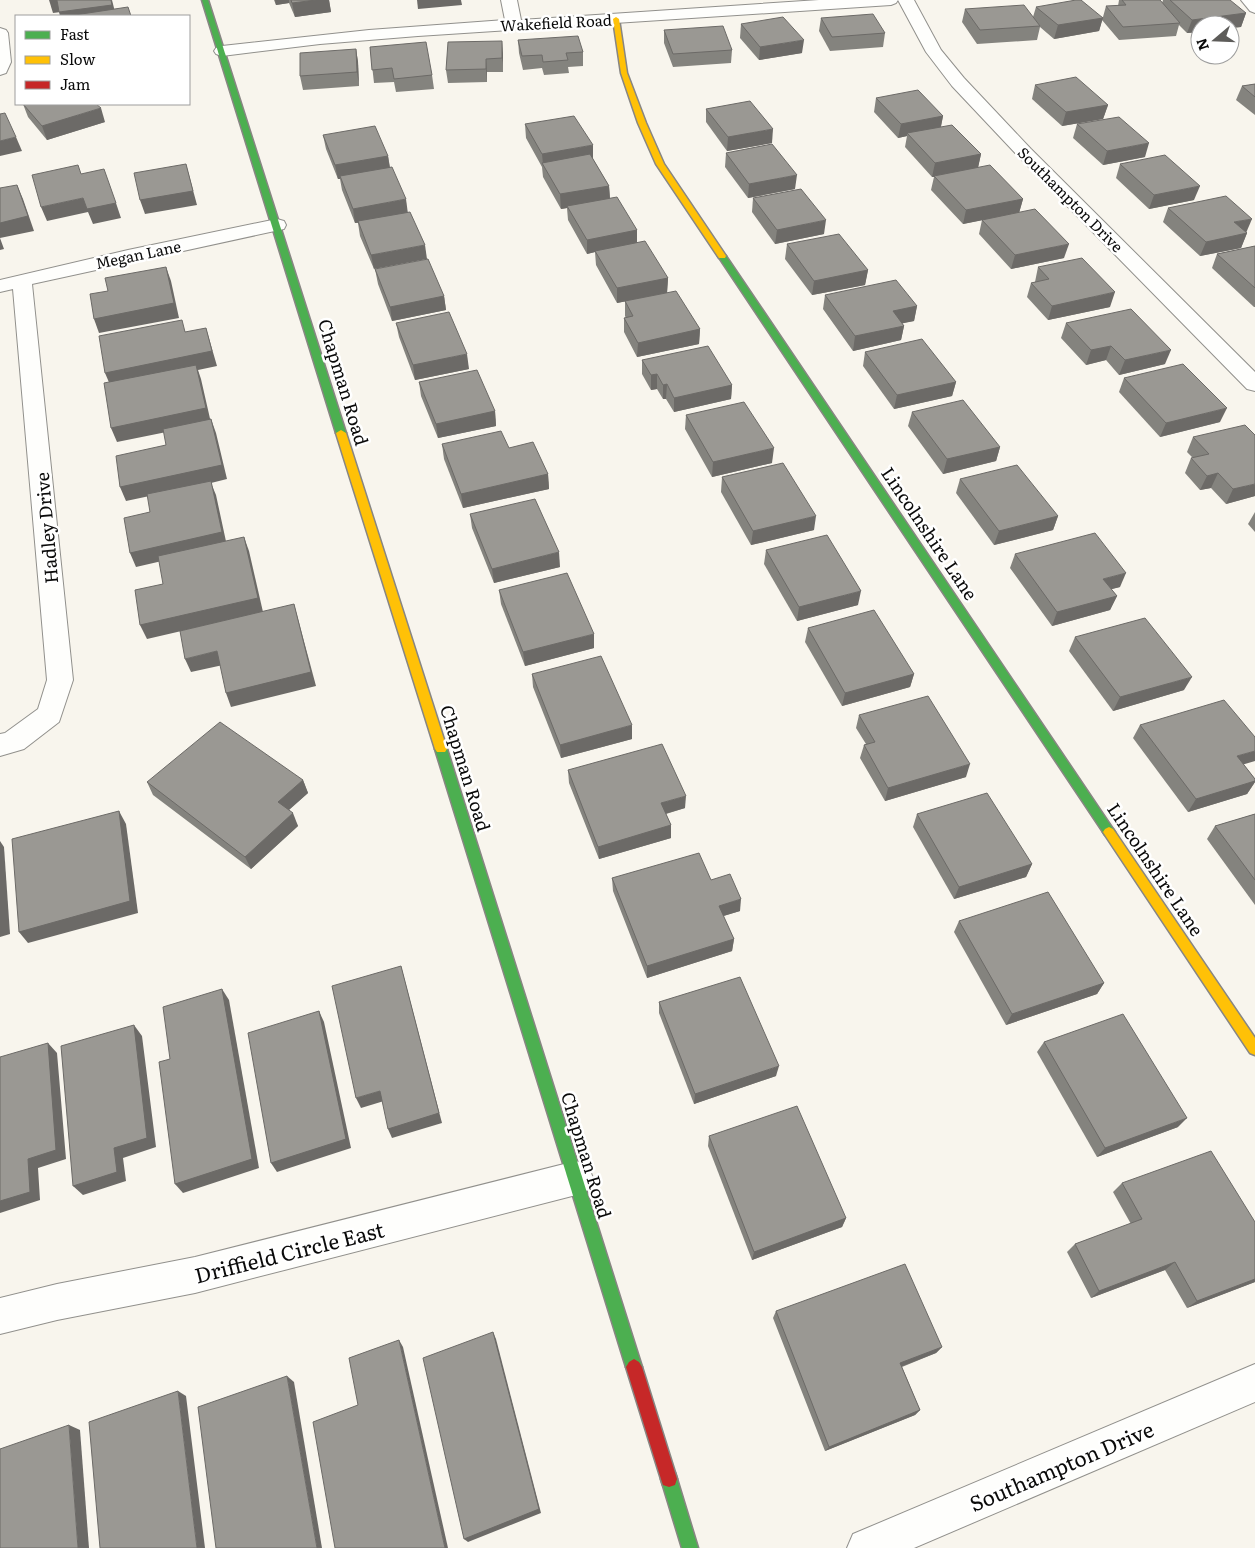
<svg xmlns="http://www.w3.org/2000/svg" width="1255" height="1548" font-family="Literata,serif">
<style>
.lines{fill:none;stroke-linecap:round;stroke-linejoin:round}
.street-casing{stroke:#91908c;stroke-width:2}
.fast-casing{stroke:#888683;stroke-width:3}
.slow-casing{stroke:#888683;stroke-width:3}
.jam-casing{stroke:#888683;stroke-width:3}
.street{fill:#fefefc;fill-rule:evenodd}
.fast{fill:#4caf50;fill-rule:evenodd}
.slow{fill:#ffc107;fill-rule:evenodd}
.jam{fill:#c62828;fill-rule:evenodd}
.wall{fill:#84837e}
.shaded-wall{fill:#6c6a67}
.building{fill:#9a9893;stroke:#6c6a67}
.labels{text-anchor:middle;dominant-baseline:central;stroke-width:5;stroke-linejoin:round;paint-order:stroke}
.far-street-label{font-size:15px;fill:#0a0a0a;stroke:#fff}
.street-label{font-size:18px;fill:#0a0a0a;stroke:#fff}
.near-street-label{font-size:21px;fill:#0a0a0a;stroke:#fff}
</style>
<rect width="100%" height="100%" fill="#f8f5ed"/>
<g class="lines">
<defs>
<g id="street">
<polygon points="501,0 517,0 521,20 819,0 914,0 941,50 964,78 1031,149 1255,372 1255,391 1247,389 1019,157 952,86 926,52 898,0 896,3 891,5 418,36 320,44 222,56 216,54 214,51 216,48 222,46 369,30 505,20"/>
<polygon points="1241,0 1255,0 1255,13 1250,11"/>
<polygon points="0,28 6,30 8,33 11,62 6,73 0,75"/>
<polygon points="277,219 284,221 286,225 284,229 32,284 73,680 59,722 24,749 0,756 0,734 5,733 38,709 47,680 13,289 0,292 0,280 128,250"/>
<polygon points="576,1161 588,1166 593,1178 588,1190 576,1195 195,1293 57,1320 0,1334 0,1298 57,1284 195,1257"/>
<polygon points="1255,1364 1255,1402 914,1548 847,1548 853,1534"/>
</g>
<g id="fast">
<polygon points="202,0 208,0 346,433 344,435 341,436 336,433"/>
<polygon points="719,254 726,256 1113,829 1115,832 1113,835 1109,837 1105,835 718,256"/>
<polygon points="441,745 445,746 447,749 642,1367 639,1372 634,1375 629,1372 626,1367 435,749 437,746"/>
<polygon points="669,1471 675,1473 677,1479 698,1548 682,1548 661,1479 663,1473"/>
</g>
<g id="slow">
<polygon points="616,17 619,19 627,73 646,123 664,164 726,256 725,258 719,258 656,164 638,123 621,73 613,19"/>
<polygon points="341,430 346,433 447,749 445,752 437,752 435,749 336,433"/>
<polygon points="1109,827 1113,829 1255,1038 1255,1055 1250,1053 1105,835 1103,832 1105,829"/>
</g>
<polygon id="jam" points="634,1359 639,1362 642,1367 677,1479 675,1485 669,1487 663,1485 661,1479 626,1367 629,1362"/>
</defs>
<use href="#street" class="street-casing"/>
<use href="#fast" class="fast-casing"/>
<use href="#slow" class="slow-casing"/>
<use href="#jam" class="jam-casing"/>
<use href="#street" class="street"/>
<use href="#fast" class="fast"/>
<use href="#slow" class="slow"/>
<use href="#jam" class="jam"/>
</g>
<g class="wall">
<polygon points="274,0 329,0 331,12 295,17 289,3 276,5"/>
<polygon points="1119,0 1160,0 1162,3 1163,0 1199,0 1246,13 1241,27 1230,28 1230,25 1200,25 1200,32 1187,33 1179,25 1176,36 1119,40 1102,20 1099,31 1054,39 1040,27 1037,40 977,44 962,22 965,9 1033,17 1036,7 1103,17 1106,6 1118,6"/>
<polygon points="821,18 885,33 883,47 830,51 819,31"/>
<polygon points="741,24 802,53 759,60 740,38"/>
<polygon points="664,30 732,50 731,63 673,67 664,43"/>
<polygon points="518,40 583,52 583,66 568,67 569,73 544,75 542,68 523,70 519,53"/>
<polygon points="502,41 503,72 487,72 487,82 448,83 446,70"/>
<polygon points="370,47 432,75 434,89 396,92 394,82 374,83"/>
<polygon points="356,49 358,62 359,86 303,90 300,76"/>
<polygon points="1255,84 1255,115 1236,100 1242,86"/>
<polygon points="1035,85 1108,105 1103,119 1062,126 1032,99"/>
<polygon points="876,98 943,116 941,127 981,154 978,167 1023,199 1019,213 1064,258 1011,269 979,234 982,220 963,224 931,190 934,177 932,177 905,147 907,136 898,138 874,112"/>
<polygon points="23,104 105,122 47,140 28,117"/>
<polygon points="706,109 772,143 727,151 706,122"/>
<polygon points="525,124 593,159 609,186 610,198 637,230 637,243 668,278 667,293 617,303 596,265 595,252 587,254 568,220 567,208 561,209 543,177 542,167 526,138"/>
<polygon points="1077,124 1145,157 1103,165 1073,138"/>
<polygon points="323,135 388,156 390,167 374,269 360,236 358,223 355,223 342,190 340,179 338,179 326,149"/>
<polygon points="726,153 795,189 748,198 725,167"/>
<polygon points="1120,164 1194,200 1149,209 1116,178"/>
<polygon points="753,198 824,234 775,244 752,212"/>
<polygon points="1168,208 1246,233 1247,233 1241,248 1200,256 1163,222"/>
<polygon points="787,244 868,270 865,285 812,295 785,259"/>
<polygon points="1255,246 1255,307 1254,307 1212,268 1217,254"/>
<polygon points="1038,267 1110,307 1048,320 1027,297 1031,283 1035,282"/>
<polygon points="375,269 444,296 446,310 392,321 378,284"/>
<polygon points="825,295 917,306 914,321 902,323 904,326 901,340 853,351 823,309"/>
<polygon points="625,301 700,329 699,344 637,357 624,332 624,318 626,318 625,316"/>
<polygon points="396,323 469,369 415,380 399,337"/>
<polygon points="1066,323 1165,364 1119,375 1106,360 1086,365 1061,338"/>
<polygon points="865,352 956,382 952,396 894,409 863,366"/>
<polygon points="642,360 732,385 731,399 674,412 666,399 663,399 657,389 651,390 642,374"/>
<polygon points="1124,378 1220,422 1160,437 1119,392"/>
<polygon points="419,382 495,411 496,426 438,438 421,396"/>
<polygon points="912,412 1000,447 996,461 943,474 908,426"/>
<polygon points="686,415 772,463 712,477 685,429"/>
<polygon points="1193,437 1255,496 1226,504 1211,488 1200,490 1185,473 1191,458 1193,458 1187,452"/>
<polygon points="442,444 509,448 548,474 549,489 463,508 444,459"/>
<polygon points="722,477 814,530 751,545 721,492"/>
<polygon points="960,479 1058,516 1053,530 994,545 956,493"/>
<polygon points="1255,512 1255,532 1248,524"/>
<polygon points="470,514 560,567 494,583 472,528"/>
<polygon points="766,550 858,605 797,621 764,564"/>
<polygon points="1015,554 1120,587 1111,589 1117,596 1110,610 1052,626 1010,568"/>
<polygon points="499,590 594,648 525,666 501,604"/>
<polygon points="808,628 914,674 910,687 842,706 805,642"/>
<polygon points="1075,637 1184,690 1113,711 1069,651"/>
<polygon points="532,674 632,739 561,758 533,687"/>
<polygon points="859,715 966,777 885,801 860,758 864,745 866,744 856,728"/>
<polygon points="1140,725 1244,765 1255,779 1255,782 1247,794 1188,812 1133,738"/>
<polygon points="568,770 685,808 666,814 671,825 671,838 599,859 569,783"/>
<polygon points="303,780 308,793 289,810 298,826 251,869 153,795 147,782"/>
<polygon points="917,814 1032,864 1026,877 954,899 913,827"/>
<polygon points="1255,814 1255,905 1207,839 1215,826"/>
<polygon points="612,878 711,880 740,911 723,916 734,939 732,951 647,978 613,891"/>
<polygon points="959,921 1104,983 1097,994 1006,1025 954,932"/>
<polygon points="659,1002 776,1076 694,1104 659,1013"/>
<polygon points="1044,1042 1178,1127 1097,1157 1037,1052"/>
<polygon points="709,1136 846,1218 842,1227 752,1260 708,1146"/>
<polygon points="1122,1183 1255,1222 1255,1282 1187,1308 1165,1270 1091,1298 1067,1252 1075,1244 1131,1224 1113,1192"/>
<polygon points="776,1311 942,1347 936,1353 902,1367 920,1410 915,1415 825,1451 773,1318"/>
</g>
<g class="shaded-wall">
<polygon points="49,0 57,0 61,12 53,13"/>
<polygon points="112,0 116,16 60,16 59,12"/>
<polygon points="275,0 289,0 289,3 276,5"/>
<polygon points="316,0 329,0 331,12 295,17 292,3"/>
<polygon points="417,0 461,0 462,5 418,9"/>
<polygon points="1246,13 1241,27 1230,28 1230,25 1200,25 1200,32 1187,33 1192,20"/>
<polygon points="1103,18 1099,31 1054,39 1058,25"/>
<polygon points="804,40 802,53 759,60 760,47"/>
<polygon points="502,41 503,54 503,72 502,58"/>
<polygon points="356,49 358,62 359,86 357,72"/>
<polygon points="486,59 487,72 487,82 486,69"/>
<polygon points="1108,105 1103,119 1062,126 1066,112"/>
<polygon points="101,108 105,122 47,140 42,126"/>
<polygon points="943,116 940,130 907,133 907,136 898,138 901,124"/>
<polygon points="773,129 772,143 727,151 728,137"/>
<polygon points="16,137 22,151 0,156 0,141"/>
<polygon points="1149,143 1145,157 1103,165 1107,151"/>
<polygon points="593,145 593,159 543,164 542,154"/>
<polygon points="981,154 978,168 934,176 934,177 932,177 935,163"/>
<polygon points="388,156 390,170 340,176 340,179 338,179 335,165"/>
<polygon points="186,164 197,205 145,214 140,200"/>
<polygon points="797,175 795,189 748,198 749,184"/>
<polygon points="17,185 23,199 34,231 0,238 4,249 0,250 0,223"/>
<polygon points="609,186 610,200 567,206 567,208 561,209 560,194"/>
<polygon points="1200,186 1194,200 1149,209 1154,195"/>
<polygon points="83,198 116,203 121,218 93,224 88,212 47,221 41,207"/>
<polygon points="406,199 408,214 355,223 353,209"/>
<polygon points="1023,199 1019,213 963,224 966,210"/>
<polygon points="1252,219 1246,233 1234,222"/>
<polygon points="826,220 824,234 775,244 777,230"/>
<polygon points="637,230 637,244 595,251 595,252 587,254 587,240"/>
<polygon points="1247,233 1241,248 1200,256 1206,242"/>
<polygon points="1069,244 1064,258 1011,269 1015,255"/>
<polygon points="425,245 427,259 374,269 371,255"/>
<polygon points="166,267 171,281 179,318 99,333 94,319"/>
<polygon points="868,270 865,285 812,295 814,281"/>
<polygon points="668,278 667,293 617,303 617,288"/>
<polygon points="1115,292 1110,307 1048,320 1052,306"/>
<polygon points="444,296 446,310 392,321 390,307"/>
<polygon points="917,306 914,321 890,326 893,311"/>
<polygon points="904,326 901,340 853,351 855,336"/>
<polygon points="206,328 217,366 198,370 201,379 211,423 117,442 111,428 111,387 105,373"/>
<polygon points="700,329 699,344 637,357 638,343"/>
<polygon points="1111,346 1106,360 1086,365 1091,350"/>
<polygon points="1171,350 1165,364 1119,375 1125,360"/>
<polygon points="467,354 469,369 415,380 413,365"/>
<polygon points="657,374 657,389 651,390 651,375"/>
<polygon points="956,382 952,396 894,409 897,395"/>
<polygon points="667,384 666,399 663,399 663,385"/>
<polygon points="732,385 731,399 674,412 674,398"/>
<polygon points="1227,408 1220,422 1160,437 1166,423"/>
<polygon points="495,411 496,426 438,438 436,424"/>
<polygon points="211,419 216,433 227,479 211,483 216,495 227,546 136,567 130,553 211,483 126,501 120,487"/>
<polygon points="1000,447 996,461 943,474 947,459"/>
<polygon points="774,448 772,463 712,477 713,462"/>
<polygon points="1218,473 1211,488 1200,490 1207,476"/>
<polygon points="548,474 549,489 463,508 461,494"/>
<polygon points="1255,484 1255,496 1226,504 1233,489"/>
<polygon points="816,516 814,530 751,545 753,531"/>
<polygon points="1058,516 1053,530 994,545 999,531"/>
<polygon points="244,537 249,551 263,612 147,639 140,625"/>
<polygon points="559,552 560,567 494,583 492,569"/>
<polygon points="1126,573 1120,587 1097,593 1103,579"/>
<polygon points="861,591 858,605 797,621 799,607"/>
<polygon points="1117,596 1110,610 1052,626 1057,612"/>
<polygon points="294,604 316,686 231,707 226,693"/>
<polygon points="594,634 594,648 525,666 523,652"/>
<polygon points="217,651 223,665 191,672 185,659"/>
<polygon points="914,674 910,687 842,706 845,693"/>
<polygon points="1192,677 1184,690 1113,711 1120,697"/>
<polygon points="632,725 632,739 561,758 560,745"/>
<polygon points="1255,751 1255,761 1228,769 1237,756"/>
<polygon points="970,764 966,777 885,801 888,788"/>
<polygon points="303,780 308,793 283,815 278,802"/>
<polygon points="1255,781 1255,782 1247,794 1188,812 1196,799"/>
<polygon points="686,796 685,808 661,815 661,803"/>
<polygon points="119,811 126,824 138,913 28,943 19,932"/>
<polygon points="293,813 298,826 251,869 245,857"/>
<polygon points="671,825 671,838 599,859 598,847"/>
<polygon points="0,841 4,847 10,934 0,937"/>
<polygon points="1032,864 1026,877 954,899 959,887"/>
<polygon points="741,899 740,911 717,918 719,906"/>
<polygon points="734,939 732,951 647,978 647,966"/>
<polygon points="401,966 442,1123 392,1138 388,1129"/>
<polygon points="1104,983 1097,994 1006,1025 1012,1014"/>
<polygon points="222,989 229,1000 259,1168 183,1193 175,1184"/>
<polygon points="319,1011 324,1022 351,1148 277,1172 271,1163"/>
<polygon points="134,1025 142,1036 156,1147 123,1158 126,1181 83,1195 73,1186 114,1148"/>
<polygon points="48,1043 57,1053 66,1159 38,1168 40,1200 0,1213 0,1201 28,1159"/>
<polygon points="779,1066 776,1076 694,1104 695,1094"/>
<polygon points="380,1091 384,1101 361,1108 356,1098"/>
<polygon points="1187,1118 1178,1127 1097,1157 1105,1148"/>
<polygon points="846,1218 842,1227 752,1260 754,1252"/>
<polygon points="1175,1262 1165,1270 1091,1298 1099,1291"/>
<polygon points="1255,1279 1255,1282 1187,1308 1197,1301"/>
<polygon points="493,1332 496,1339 541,1513 468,1542 464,1539"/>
<polygon points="399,1340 403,1347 448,1548 445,1548"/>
<polygon points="942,1347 936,1353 895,1369 900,1363"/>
<polygon points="287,1376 294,1382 322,1548 317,1548"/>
<polygon points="178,1391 186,1396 205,1548 197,1548"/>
<polygon points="920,1410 915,1415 825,1451 829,1447"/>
<polygon points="69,1425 80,1430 89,1548 78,1548"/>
</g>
<g class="building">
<polygon points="57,0 111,0 112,5 59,12"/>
<polygon points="291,0 316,0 292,3"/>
<polygon points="1076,0 1081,0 1103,18 1058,25 1036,7"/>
<polygon points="1122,0 1160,0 1180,23 1123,27 1106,6 1126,5"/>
<polygon points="1170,0 1230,0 1246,13 1192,20"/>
<polygon points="1024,5 1040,26 980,30 965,9"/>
<polygon points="128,7 131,16 68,16"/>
<polygon points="873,14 885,33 832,37 821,18"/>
<polygon points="783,17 804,40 760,47 741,24"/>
<polygon points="723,26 732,50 673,54 664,30"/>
<polygon points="578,36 583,52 566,53 568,60 543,62 542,55 522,56 518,40"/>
<polygon points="502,41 502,58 486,59 486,69 446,70 448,42"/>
<polygon points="426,42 432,75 394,79 392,68 372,70 370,47"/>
<polygon points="356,49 357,72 300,76 300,53"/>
<polygon points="1076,77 1108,105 1066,112 1035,85"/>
<polygon points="1255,84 1255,97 1242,86"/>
<polygon points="918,90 943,116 901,124 876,98"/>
<polygon points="750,101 773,129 728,137 706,109"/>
<polygon points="23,104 96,104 101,108 42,126"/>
<polygon points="5,113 16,137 0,141 0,114"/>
<polygon points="574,116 593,145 542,154 525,124"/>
<polygon points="1119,117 1149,143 1107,151 1077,124"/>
<polygon points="952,125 981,154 935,163 907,133"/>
<polygon points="375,126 388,156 335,165 323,135"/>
<polygon points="772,144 797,175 749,184 726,153"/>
<polygon points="590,154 609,186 560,194 542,163"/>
<polygon points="1165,155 1200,186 1154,195 1120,164"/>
<polygon points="186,164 193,191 140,200 134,173"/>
<polygon points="78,165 81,174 104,169 116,203 87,209 83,198 41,207 32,175"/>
<polygon points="990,165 1023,199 966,210 934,176"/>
<polygon points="392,167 406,199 353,209 340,176"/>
<polygon points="17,185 28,216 0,223 0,188"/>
<polygon points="801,189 826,220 777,230 753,198"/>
<polygon points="1226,196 1252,219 1234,222 1247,233 1206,242 1168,208"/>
<polygon points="617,197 637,230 587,240 567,206"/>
<polygon points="1035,209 1069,244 1015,255 982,220"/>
<polygon points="410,212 425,245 371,255 358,221"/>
<polygon points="839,234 868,270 814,281 787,244"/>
<polygon points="645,241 668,278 617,288 595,251"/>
<polygon points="1255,246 1255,288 1217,254"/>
<polygon points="1082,258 1115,292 1052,306 1031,283 1049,279 1038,267"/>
<polygon points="428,259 444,296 390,307 375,269"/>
<polygon points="166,267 174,303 94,319 90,294 108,291 105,278"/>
<polygon points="896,280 917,306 893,311 904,326 855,336 825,295"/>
<polygon points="676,291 700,329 638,343 624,318 633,316 625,301"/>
<polygon points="1131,309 1171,350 1125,360 1111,346 1091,350 1066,323"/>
<polygon points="449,312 467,354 413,365 396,323"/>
<polygon points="182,320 185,332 206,328 212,351 105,373 99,336"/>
<polygon points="922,339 956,382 897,395 865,352"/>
<polygon points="708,346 732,385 674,398 667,384 663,385 657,374 651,375 642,360"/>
<polygon points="1183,364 1227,408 1166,423 1124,378"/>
<polygon points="196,365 206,408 111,428 104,383"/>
<polygon points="477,370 495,411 436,424 419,382"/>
<polygon points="963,400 1000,447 947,459 912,412"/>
<polygon points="744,402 774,448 713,462 686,415"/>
<polygon points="211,419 222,465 120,487 116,456 166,445 163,429"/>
<polygon points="1245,425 1255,435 1255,484 1233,489 1218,473 1207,476 1191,458 1209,454 1193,437"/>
<polygon points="501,431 509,448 533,442 548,474 461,494 442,444"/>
<polygon points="783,463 816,516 753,531 722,477"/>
<polygon points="1017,465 1058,516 999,531 960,479"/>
<polygon points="211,481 222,532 130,553 124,518 150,512 147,494"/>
<polygon points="535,499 559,552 492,569 470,514"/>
<polygon points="1095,533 1126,573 1103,579 1117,596 1057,612 1015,554"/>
<polygon points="827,535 861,591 799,607 766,550"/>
<polygon points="244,537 258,598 140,625 135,590 163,584 158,556"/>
<polygon points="567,573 594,634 523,652 499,590"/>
<polygon points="294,604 311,672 226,693 217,651 185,659 180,631"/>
<polygon points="874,610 914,674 845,693 808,628"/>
<polygon points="1145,618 1192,677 1120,697 1075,637"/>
<polygon points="601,656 632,725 560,745 532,674"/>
<polygon points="928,696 970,764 888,788 864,745 875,742 859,715"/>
<polygon points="1224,700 1255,737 1255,751 1237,756 1255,779 1255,781 1196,799 1140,725"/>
<polygon points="220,722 303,780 278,802 293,813 245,857 147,782"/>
<polygon points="662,744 686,796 661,803 671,825 598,847 568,770"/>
<polygon points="987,793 1032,864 959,887 917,814"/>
<polygon points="119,811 130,901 19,932 12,839"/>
<polygon points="1255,814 1255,880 1215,826"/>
<polygon points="699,853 711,880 730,874 741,899 719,906 734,939 647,966 612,878"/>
<polygon points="1048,892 1104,983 1012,1014 959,921"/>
<polygon points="401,966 439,1113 388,1129 380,1091 356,1098 332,986"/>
<polygon points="740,977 779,1066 695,1094 659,1002"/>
<polygon points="222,989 252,1159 175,1184 159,1062 170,1059 163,1007"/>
<polygon points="319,1011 346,1139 271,1163 248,1033"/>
<polygon points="1123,1014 1187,1118 1105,1148 1044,1042"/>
<polygon points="134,1025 147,1138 114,1148 117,1172 73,1186 61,1046"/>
<polygon points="48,1043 56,1150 28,1159 30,1192 0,1201 0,1057"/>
<polygon points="797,1106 846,1218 754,1252 709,1136"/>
<polygon points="1211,1151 1255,1222 1255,1279 1197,1301 1175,1262 1099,1291 1075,1244 1142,1219 1122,1183"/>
<polygon points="905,1264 942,1347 900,1363 920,1410 829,1447 776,1311"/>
<polygon points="493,1332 539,1509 464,1539 423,1358"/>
<polygon points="399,1340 445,1548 335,1548 313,1422 358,1405 349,1358"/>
<polygon points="287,1376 317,1548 216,1548 198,1407"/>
<polygon points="178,1391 197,1548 100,1548 89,1422"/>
<polygon points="69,1425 78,1548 0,1548 0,1449"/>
</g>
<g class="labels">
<g class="far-street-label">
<text transform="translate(556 22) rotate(-3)">Wakefield Road</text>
<text transform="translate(1071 199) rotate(45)">Southampton Drive</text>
<text transform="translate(138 254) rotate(-12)">Megan Lane</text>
</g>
<g class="street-label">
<text transform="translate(344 382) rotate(73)">Chapman Road</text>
<text transform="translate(46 528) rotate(-95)">Hadley Drive</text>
<text transform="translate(930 533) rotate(56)">Lincolnshire Lane</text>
<text transform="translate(466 768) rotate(73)">Chapman Road</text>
<text transform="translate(1156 869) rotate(56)">Lincolnshire Lane</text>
<text transform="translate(587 1155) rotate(73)">Chapman Road</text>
</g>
<g class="near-street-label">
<text transform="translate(289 1251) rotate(-14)">Driffield Circle East</text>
<text transform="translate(1061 1465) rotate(-23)">Southampton Drive</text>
</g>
</g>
<rect x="15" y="15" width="175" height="90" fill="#ffffff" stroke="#9d9d9d"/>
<rect x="25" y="31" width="25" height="8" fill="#4caf50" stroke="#9d9d9d"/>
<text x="60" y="40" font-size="15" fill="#0a0a0a">Fast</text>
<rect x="25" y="56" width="25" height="8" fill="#ffc107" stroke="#9d9d9d"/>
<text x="60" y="65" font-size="15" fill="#0a0a0a">Slow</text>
<rect x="25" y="81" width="25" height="8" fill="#c62828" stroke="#9d9d9d"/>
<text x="60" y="90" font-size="15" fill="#0a0a0a">Jam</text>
<g transform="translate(1215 40) rotate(251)"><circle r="24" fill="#ffffff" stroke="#9d9d9d"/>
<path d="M0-4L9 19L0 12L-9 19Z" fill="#5d5c59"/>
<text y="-8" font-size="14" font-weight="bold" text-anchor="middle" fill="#0a0a0a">N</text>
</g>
</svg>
